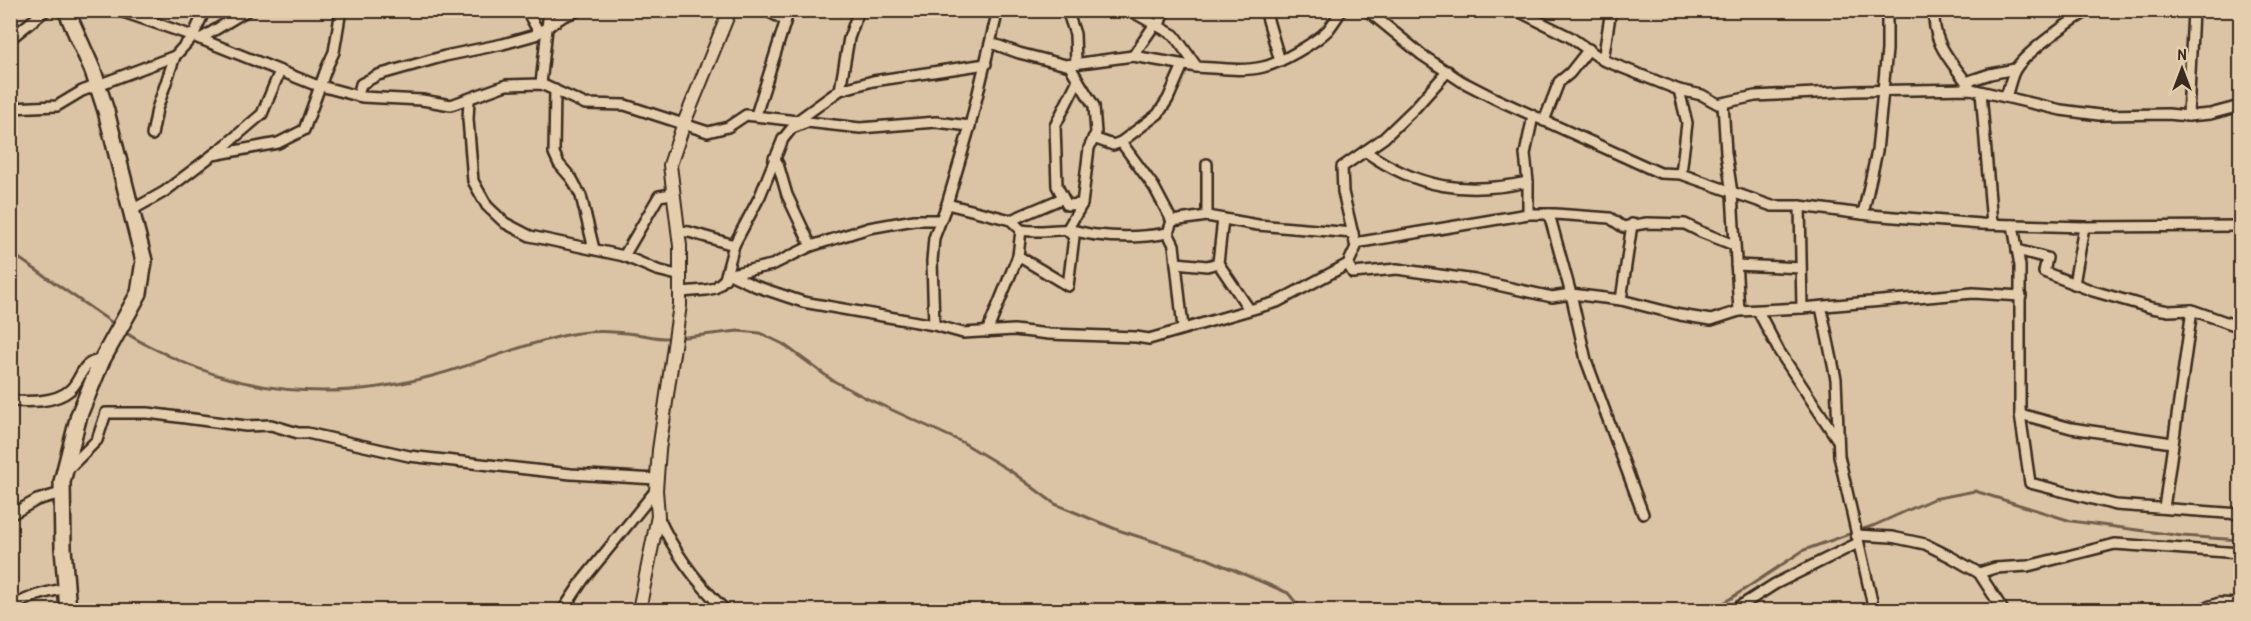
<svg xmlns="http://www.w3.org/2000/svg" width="2251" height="621" font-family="'Patrick Hand',sans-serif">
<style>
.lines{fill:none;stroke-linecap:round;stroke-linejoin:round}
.stream{stroke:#715e4c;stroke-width:3}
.minor-casing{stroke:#3b2a1e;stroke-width:14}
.tertiary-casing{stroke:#3b2a1e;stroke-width:16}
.primary-casing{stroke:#3b2a1e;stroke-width:20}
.minor{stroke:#e5ceae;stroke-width:9}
.tertiary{stroke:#e5ceae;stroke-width:12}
.primary{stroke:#e5ceae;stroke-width:15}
</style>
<rect width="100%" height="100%" fill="#dbc4a5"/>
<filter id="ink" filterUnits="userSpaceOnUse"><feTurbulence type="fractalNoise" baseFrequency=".0167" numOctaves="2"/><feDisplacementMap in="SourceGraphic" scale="12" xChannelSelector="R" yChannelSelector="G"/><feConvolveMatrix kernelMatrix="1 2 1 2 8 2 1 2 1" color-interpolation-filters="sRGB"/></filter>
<g filter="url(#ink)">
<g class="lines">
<g class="stream">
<polyline points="10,252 114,324"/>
<path d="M 125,332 C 138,342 154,348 169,356 C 254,397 345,400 436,375 C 480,363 522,344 567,335 C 588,330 613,331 635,334 C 647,335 658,339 671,338"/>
<polyline points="677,338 738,331 760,333 783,344 832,380 866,398 962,442 1012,472 1055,504 1118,530 1203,557 1288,593 1302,610"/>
<polyline points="1713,610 1804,550 1875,525 1933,499 1975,491 2071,521 2182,536 2240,540"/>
</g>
<defs>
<g id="minor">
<polyline points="117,10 193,36 313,84 362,97 422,100 451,105 506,85 541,84 585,104 625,105 708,132 728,127 746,115 797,121 840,90 873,81 986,64"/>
<polyline points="526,10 539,32"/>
<polyline points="765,10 785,20"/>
<polyline points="1067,10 1075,34 1076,63"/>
<path d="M 1129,10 L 1174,35 L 1197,67 C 1218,68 1242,72 1263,67 C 1281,63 1315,43 1328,30 C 1333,24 1337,17 1342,10"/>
<polyline points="1265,10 1280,61"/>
<polyline points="1367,10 1422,55 1461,81 1494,98 1660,173 1681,174 1772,206 1800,206 1870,215 1981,224 2084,227 2240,226"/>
<polyline points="1516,10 1570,37 1603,60 1679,90 1702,95 1718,104 1755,96 1854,91 1971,89 2061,110 2099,115 2168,114 2188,116 2210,114 2240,106"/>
<path d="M 1934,10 C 1932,46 1953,62 1971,89"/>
<polyline points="1159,26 1164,10"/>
<polyline points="10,39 46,10"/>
<polyline points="200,39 248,10"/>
<polyline points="991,43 1019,53 1066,65 1133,56 1197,67"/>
<polyline points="1133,56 1155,24"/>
<polyline points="1603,60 1611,10"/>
<polyline points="1078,80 1055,126 1057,186 1067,205 1082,204"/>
<polyline points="1966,82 1990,74 2015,69"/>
<polyline points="541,84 549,10"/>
<polyline points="555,90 554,153 559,164 572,179 581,196 594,249"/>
<polyline points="840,90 849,38 859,10"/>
<polyline points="1679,90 1687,123 1681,174"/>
<polyline points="1981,92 1992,224"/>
<polyline points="358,96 361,84 378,75 445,56 503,44 535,35 564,16 580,10"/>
<path d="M 2006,97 C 2009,88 2011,77 2015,70 C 2025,53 2071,20 2090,10"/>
<polyline points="469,100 468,119 473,181 487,206 505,223 530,236 624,256 657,270 681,276"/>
<polyline points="10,108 57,106 82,91 175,56 193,36 205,10"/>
<polyline points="756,115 789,10"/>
<polyline points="2188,116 2193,10"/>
<polyline points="1544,121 1559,82 1570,73 1589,49"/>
<polyline points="152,135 157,109 175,56"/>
<polyline points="1093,138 1113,145 1121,142"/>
<path d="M 1365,151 C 1418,189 1466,195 1528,182"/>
<polyline points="213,155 278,143 304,130 327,67 334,52 341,10"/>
<polyline points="774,158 778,164 787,195 811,246"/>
<polyline points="1207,164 1207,216"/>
<polyline points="947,204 1011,220 1021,230 1018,256 987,332"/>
<polyline points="132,210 164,192 227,144 262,114 280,71"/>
<polyline points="1528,214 1555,214 1610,218 1623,227 1647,223 1685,224 1701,232 1734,245"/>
<polyline points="1549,214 1571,294 1621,300 1680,315 1711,320 1739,311 1732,193 1726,153 1723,103"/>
<polyline points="1863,214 1877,151 1887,50 1887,10"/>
<polyline points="1223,219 1218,263 1249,309"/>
<polyline points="1011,220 1063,198"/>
<polyline points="1172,221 1154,187 1121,142 1158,114 1168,99 1183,65"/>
<polyline points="2013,225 2020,266 2020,414 2030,483 2116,505 2240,514"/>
<path d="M 1021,230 C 1038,233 1053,229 1069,230 C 1078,231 1087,234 1097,235 C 1120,238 1145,237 1168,233 L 1172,221 L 1207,216 L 1258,225 L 1353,233"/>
<polyline points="679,231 689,232 734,245"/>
<polyline points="1168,233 1174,245 1183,328"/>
<polyline points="1355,243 1528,214 1528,182 1525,154 1533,116"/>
<polyline points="2017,250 2047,258 2044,272 2093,291 2152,308 2169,311 2192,310 2240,327"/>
<polyline points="624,256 659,196 672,194"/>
<polyline points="1018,256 1068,286 1074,237 1067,230 1082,204 1089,148 1096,133 1094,106 1069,65"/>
<polyline points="1176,263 1207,266 1218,263"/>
<polyline points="1348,264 1353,273 1397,269 1475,280 1552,297 1571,294 1586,360 1643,514"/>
<polyline points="1736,265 1801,268"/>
<polyline points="727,273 755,286 803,302 934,325 963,333 1014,330 1049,334 1136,337 1149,339 1277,302 1348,264 1356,247 1343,192 1342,167 1384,138 1415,108 1448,71"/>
<polyline points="731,274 772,265 811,246 869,228 914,220 940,220"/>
<polyline points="2074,284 2084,227"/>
<polyline points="680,292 706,290 715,288 725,279 734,245 760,196 783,139 792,128 807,122 860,128 936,122 970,126"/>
<polyline points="1621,300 1632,224"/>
<polyline points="1821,307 1836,379 1839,456 1874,610"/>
<polyline points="1802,308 1973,293 2021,296"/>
<polyline points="1739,311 1802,308 1800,206"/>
<polyline points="1758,311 1779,351 1837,439"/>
<polyline points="934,325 932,261 934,238 947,204 970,126 998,10"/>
<path d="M 10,401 C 29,402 55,403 70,390 C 84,377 79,362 102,360"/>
<polyline points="2020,414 2071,428 2172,443"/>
<polyline points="68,469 97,440 106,413 148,413 246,426 271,425 298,433 307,433 409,456 571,474 656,479"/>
<polyline points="2164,508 2192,310"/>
<polyline points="10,515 37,500 61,493"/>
<path d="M 658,516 C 674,553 696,582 725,610"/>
<polyline points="1856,535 1892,537 1925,544 1951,557 1979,573 2003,610"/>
<polyline points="1979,573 1995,568 2028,566 2115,544 2240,553"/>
<path d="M 10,609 C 26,596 46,593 66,588"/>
<polyline points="563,610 583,580 656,490"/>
<polyline points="1734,610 1775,584 1858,543"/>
<polyline points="2199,610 2219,603 2240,604"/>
</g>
<polyline id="tertiary" points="639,610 658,516 656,490 659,450 680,305 680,246 670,165 684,123 730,10"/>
<polyline id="primary" points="66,10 93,71 106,111 144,261 139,293 102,360 79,415 62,482 63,548 68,610"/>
</defs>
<use href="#minor" class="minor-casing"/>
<use href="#tertiary" class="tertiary-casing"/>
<use href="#primary" class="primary-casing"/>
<use href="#minor" class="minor"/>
<use href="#tertiary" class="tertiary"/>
<use href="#primary" class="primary"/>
</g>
</g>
<rect width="2251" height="621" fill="none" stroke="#e5ceae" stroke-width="36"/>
<rect x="18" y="18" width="2215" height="585" fill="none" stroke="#3b2a1e" stroke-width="2" filter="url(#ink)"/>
<g transform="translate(2182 69)" stroke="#e5ceae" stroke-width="4.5" paint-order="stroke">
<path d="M0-4.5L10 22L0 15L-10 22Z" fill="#3b2a1e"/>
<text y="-9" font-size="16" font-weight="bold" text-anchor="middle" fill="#3b2a1e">N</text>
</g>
</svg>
